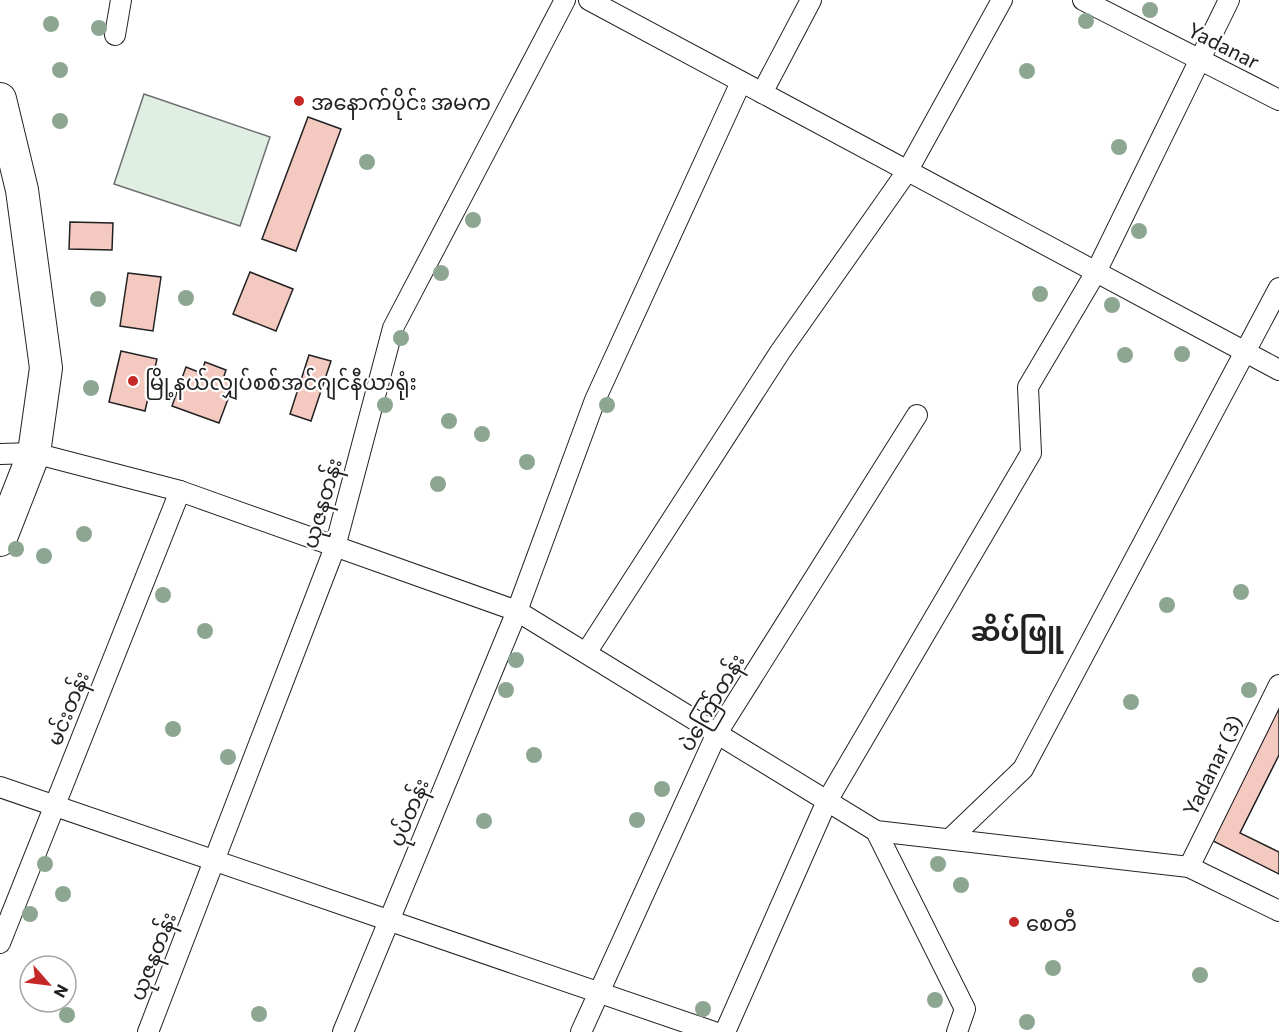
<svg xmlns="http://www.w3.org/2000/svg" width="1279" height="1032" font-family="Commissioner,'Noto Sans Myanmar',sans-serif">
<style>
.green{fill:#e0efe3;stroke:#6f6f6f;stroke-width:1.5}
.building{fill:#f3c9c0;stroke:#222;stroke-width:1.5}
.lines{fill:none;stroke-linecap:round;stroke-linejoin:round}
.street-casing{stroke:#222;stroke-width:22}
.primary-casing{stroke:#222;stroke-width:34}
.street{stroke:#fff;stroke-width:20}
.primary{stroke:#fff;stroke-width:32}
.tree{fill:#8da692}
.poi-dot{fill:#c62828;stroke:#fff;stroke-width:2}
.labels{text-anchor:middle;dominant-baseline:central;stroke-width:4.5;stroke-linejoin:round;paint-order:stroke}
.street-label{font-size:21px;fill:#222;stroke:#fff}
.poi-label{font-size:21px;fill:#222;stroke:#fff;text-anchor:start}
.district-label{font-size:27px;font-weight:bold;fill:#222;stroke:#fff}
</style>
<rect width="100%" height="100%" fill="#fff"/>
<polygon class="green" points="144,94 270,137 240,226 114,184"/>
<g class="building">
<polygon points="308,117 341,129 296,251 262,239"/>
<polygon points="70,222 113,223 112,250 69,249"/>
<polygon points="250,272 293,289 276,331 233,314"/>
<polygon points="128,273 161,277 153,331 120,326"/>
<polygon points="121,351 157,359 145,411 109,402"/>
<polygon points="309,355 331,361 311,421 290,414"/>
<polygon points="205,362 226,370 223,379 234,383 219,423 172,406 186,367 201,373"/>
<polygon points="1279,708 1279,755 1240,833 1279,852 1279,874 1213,841"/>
</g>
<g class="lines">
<defs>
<g id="street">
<polyline points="589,0 1279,370"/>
<polyline points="1083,0 1279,100"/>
<polyline points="115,35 121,0"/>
<polyline points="762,93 811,0"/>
<polyline points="0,454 34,453 180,491 517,611 876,831 1189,867 1279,911"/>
<polyline points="586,653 780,352 908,170 1002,0"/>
<polyline points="0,787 714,1032"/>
<polyline points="876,831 965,1009 957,1032"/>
<polyline points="950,839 1023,769 1279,288"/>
<polyline points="1189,867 1279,685"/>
<polyline points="0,943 180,491"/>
<polyline points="148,1032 335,547 393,328 565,0"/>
<polyline points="343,1032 517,611 595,400 741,82"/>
<polyline points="581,1032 717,733 917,415"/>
<polyline points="725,1032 827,801 1031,453 1028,387 1096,272 1229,0"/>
</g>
<polyline id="primary" points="0,99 22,190 46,368 34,453 0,540"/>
</defs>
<use href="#street" class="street-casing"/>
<use href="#primary" class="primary-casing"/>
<use href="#street" class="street"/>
<use href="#primary" class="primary"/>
</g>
<g class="tree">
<circle cx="1150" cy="10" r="8"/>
<circle cx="1086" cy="21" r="8"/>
<circle cx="51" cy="24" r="8"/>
<circle cx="99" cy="28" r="8"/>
<circle cx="60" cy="70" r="8"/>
<circle cx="1027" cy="71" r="8"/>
<circle cx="60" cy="121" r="8"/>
<circle cx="1119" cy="147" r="8"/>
<circle cx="367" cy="162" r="8"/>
<circle cx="473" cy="220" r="8"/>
<circle cx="1139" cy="231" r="8"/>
<circle cx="441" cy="273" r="8"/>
<circle cx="1040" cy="294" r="8"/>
<circle cx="186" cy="298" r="8"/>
<circle cx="98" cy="299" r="8"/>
<circle cx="1112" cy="305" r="8"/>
<circle cx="401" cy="338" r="8"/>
<circle cx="1182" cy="354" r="8"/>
<circle cx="1125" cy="355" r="8"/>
<circle cx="91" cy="388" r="8"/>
<circle cx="385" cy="405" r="8"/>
<circle cx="607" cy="405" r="8"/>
<circle cx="449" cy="421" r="8"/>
<circle cx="482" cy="434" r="8"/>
<circle cx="527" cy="462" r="8"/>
<circle cx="438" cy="484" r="8"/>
<circle cx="84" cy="534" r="8"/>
<circle cx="16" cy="549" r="8"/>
<circle cx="44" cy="556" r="8"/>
<circle cx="1241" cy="592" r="8"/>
<circle cx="163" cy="595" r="8"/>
<circle cx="1167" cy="605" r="8"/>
<circle cx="205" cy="631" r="8"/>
<circle cx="516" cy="660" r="8"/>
<circle cx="506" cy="690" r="8"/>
<circle cx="1249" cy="690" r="8"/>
<circle cx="1131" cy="702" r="8"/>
<circle cx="173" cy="729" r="8"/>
<circle cx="534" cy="755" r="8"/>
<circle cx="228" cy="757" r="8"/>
<circle cx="662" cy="789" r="8"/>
<circle cx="637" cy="820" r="8"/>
<circle cx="484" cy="821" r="8"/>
<circle cx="45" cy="864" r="8"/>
<circle cx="938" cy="864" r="8"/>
<circle cx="961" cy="885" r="8"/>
<circle cx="63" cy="894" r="8"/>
<circle cx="30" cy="914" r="8"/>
<circle cx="1053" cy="968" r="8"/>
<circle cx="1200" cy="975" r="8"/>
<circle cx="935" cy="1000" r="8"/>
<circle cx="703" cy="1009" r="8"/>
<circle cx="259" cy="1014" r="8"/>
<circle cx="67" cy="1015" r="8"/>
<circle cx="1027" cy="1022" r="8"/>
</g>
<g class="poi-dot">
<circle cx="299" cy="101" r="6"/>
<circle cx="133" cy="381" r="6"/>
<circle cx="1014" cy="922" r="6"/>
</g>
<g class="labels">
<g class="street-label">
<text transform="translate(1224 45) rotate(27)">Yadanar</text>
<text transform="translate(321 503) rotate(-74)">ယုဇနတန်း</text>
<text transform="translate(711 702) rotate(-60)">ပဲကြော်တန်း</text>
<text transform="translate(67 708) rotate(-68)">မင်းတန်း</text>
<text transform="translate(1212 765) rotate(-64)">Yadanar (3)</text>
<text transform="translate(408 812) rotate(-68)">ပုပ်တန်း</text>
<text transform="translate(152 956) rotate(-69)">ယုဇနတန်း</text>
</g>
<g class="poi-label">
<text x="311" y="101">အနောက်ပိုင်း အမက</text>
<text x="145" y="381">မြို့နယ်လျှပ်စစ်အင်ဂျင်နီယာရုံး</text>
<text x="1026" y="922">စေတီ</text>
</g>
<g class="district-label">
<text x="1017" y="630">ဆိပ်ဖြူ</text>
</g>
</g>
<g transform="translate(48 984) rotate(118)"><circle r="28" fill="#ffffff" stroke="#a7a7a7" stroke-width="1.5"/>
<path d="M0-4.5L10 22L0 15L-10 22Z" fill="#c62828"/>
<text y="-9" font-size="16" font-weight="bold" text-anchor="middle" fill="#222222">N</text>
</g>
</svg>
